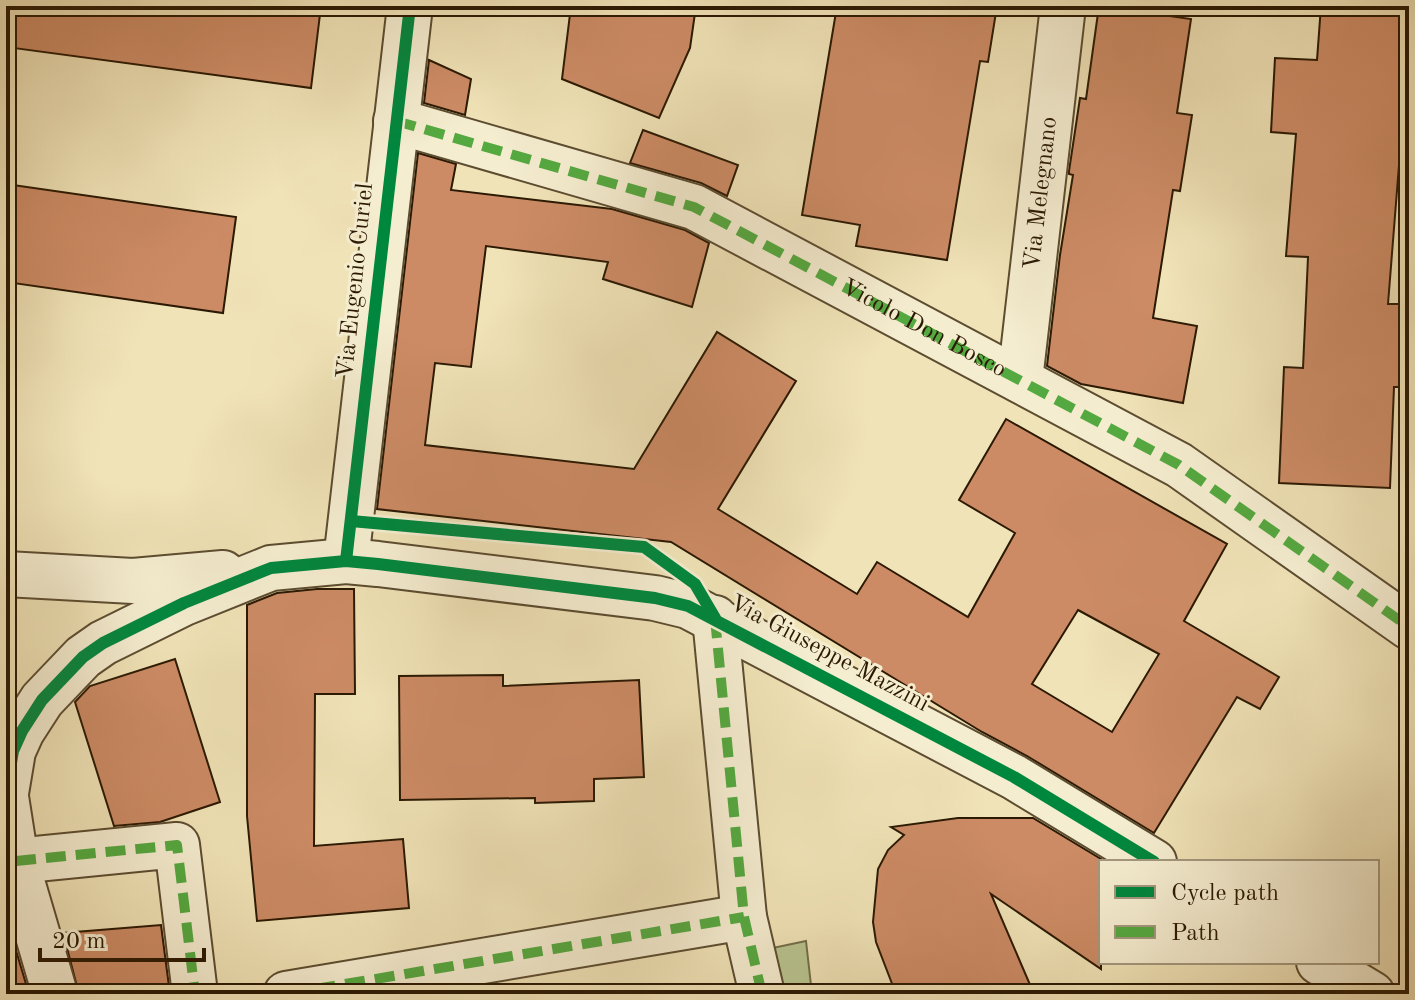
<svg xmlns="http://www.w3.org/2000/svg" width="1415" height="1000" font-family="'Old Standard TT',serif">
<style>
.green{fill:#b8c48f;stroke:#726e49;stroke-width:2}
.building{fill:#cc8b65;stroke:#2b1903;stroke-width:2;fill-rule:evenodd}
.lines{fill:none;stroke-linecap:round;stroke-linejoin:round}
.street-casing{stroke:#5c4c30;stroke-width:48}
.street{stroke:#f5edd0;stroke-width:44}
.quiet{stroke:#54a940;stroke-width:10;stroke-dasharray:20 10;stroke-linecap:butt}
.cycleway-casing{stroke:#f5edd0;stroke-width:17}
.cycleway{stroke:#00873e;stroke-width:12}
.labels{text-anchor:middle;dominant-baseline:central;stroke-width:6;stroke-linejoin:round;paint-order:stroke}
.street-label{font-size:24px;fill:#2b1903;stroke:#f5edd0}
</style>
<rect width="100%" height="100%" fill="#f0e3b7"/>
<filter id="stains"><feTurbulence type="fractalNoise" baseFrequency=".0025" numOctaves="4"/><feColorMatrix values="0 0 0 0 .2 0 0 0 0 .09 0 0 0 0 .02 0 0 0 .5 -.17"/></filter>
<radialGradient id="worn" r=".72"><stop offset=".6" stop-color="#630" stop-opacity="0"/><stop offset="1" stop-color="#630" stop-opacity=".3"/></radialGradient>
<polygon class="green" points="806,941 812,994 750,994 744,954"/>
<g class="building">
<polygon points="6,6 321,6 311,88 6,47"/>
<polygon points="571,6 696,6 690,48 659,118 562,79"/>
<polygon points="837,6 997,6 988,62 980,61 947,260 856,246 860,225 802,215"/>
<polygon points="1099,6 1191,19 1177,113 1192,115 1180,191 1173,190 1153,318 1197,326 1183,403 1081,384 1047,366 1060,255 1073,175 1069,174 1069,171 1080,98 1086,99"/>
<polygon points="1321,6 1409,6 1408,140 1401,140 1388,304 1409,304 1409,328 1406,387 1394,387 1390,488 1279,483 1284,367 1303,368 1308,257 1286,256 1296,134 1271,132 1275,58 1317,60"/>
<polygon points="429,60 471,79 465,115 424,103"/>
<polygon points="643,130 738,165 727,196 701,183 630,163"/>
<path d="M 418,153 L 456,164 L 451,190 L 612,209 L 685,230 L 709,243 L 692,307 L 603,279 L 608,262 L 486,246 L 471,367 L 435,363 L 425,445 L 634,469 L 717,332 L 796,381 L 718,509 L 857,594 L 877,562 L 968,617 L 1015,533 L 959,500 L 1006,419 L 1227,544 L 1184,621 L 1279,677 L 1260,709 L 1237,697 L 1154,833 L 1027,756 L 982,732 L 671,542 L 377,509 ZM 1078,610 L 1159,654 L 1112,732 L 1032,684 Z"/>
<polygon points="6,184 236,217 223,313 6,282"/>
<polygon points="317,589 354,589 355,694 315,694 314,846 403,839 409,908 257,921 247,816 247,605 277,593"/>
<polygon points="175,659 220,802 160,822 114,826 75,702 90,686"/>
<polygon points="503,675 503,686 639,680 644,777 594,779 594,801 535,803 535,798 400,800 399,676"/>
<polygon points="958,818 1033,818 1101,859 1101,969 991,894 1034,994 896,994 876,942 873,922 878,869 888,850 904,835 891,827"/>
<polygon points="161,925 170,994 79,994 63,933"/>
<polygon points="12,937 29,994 6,994 6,938"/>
</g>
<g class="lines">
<defs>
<g id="street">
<path id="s1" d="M 396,121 L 694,207 L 1179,465 L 1409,627"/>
<path id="s2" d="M 1020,380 L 1063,6"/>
<polyline points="346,561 410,6"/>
<polyline points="6,574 133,581 223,573"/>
<polyline points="715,618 744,917 762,994"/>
<polyline points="6,793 13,751 22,731 42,700 83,657 103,643 184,603 271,568 346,561 378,564 655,598 688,606 1014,777 1154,862"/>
<polyline points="6,797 16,861 55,994"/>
<polyline points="16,861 177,845 195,994"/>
<polyline points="1319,962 1372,994"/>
<polyline points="286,994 744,917"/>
</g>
</defs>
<use href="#street" class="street-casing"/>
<use href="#street" class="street"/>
<g class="quiet">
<polyline points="396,121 694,207 1179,465 1409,627"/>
<polyline points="715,618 744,917 762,994"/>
<polyline points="16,861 177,845 195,994"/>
<polyline points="286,994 744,917"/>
</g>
<defs>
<g id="cycleway">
<polyline points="351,521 644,547 695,584 715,618"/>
<polyline points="346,561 410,6"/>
<polyline points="6,793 13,751 22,731 42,700 83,657 103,643 184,603 271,568 346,561 378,564 655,598 688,606 1014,777 1154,862"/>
</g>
</defs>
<use href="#cycleway" class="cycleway-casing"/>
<use href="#cycleway" class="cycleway"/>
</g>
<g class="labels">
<g class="street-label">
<text stroke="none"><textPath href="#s2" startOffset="188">Via Melegnano</textPath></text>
<text transform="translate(356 281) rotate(-84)">Via Eugenio Curiel</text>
<text stroke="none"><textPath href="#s1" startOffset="570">Vicolo Don Bosco</textPath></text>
<text transform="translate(829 654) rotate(28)">Via Giuseppe Mazzini</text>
</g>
</g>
<rect width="1415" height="1000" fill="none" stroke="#f0e3b7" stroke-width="32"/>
<rect x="8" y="8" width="1399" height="984" fill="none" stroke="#2b1903" stroke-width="4"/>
<rect x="16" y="16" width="1383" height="968" fill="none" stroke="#2b1903" stroke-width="2"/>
<rect x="1099" y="860" width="280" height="104" fill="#f5edd0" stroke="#a4987e" stroke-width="2"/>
<rect x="1115" y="886" width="40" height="12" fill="#00873e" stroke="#a4987e" stroke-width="2"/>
<text x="1171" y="900" font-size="24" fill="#2b1903">Cycle path</text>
<rect x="1115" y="926" width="40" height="12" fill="#54a940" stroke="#a4987e" stroke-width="2"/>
<text x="1171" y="940" font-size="24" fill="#2b1903">Path</text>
<path d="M40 948v12h164v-12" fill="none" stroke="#2b1903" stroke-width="4"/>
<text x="52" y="948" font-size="24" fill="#2b1903" stroke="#f5edd0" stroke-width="6" paint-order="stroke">20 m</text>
<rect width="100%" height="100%" filter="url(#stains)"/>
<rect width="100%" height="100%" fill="url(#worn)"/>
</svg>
